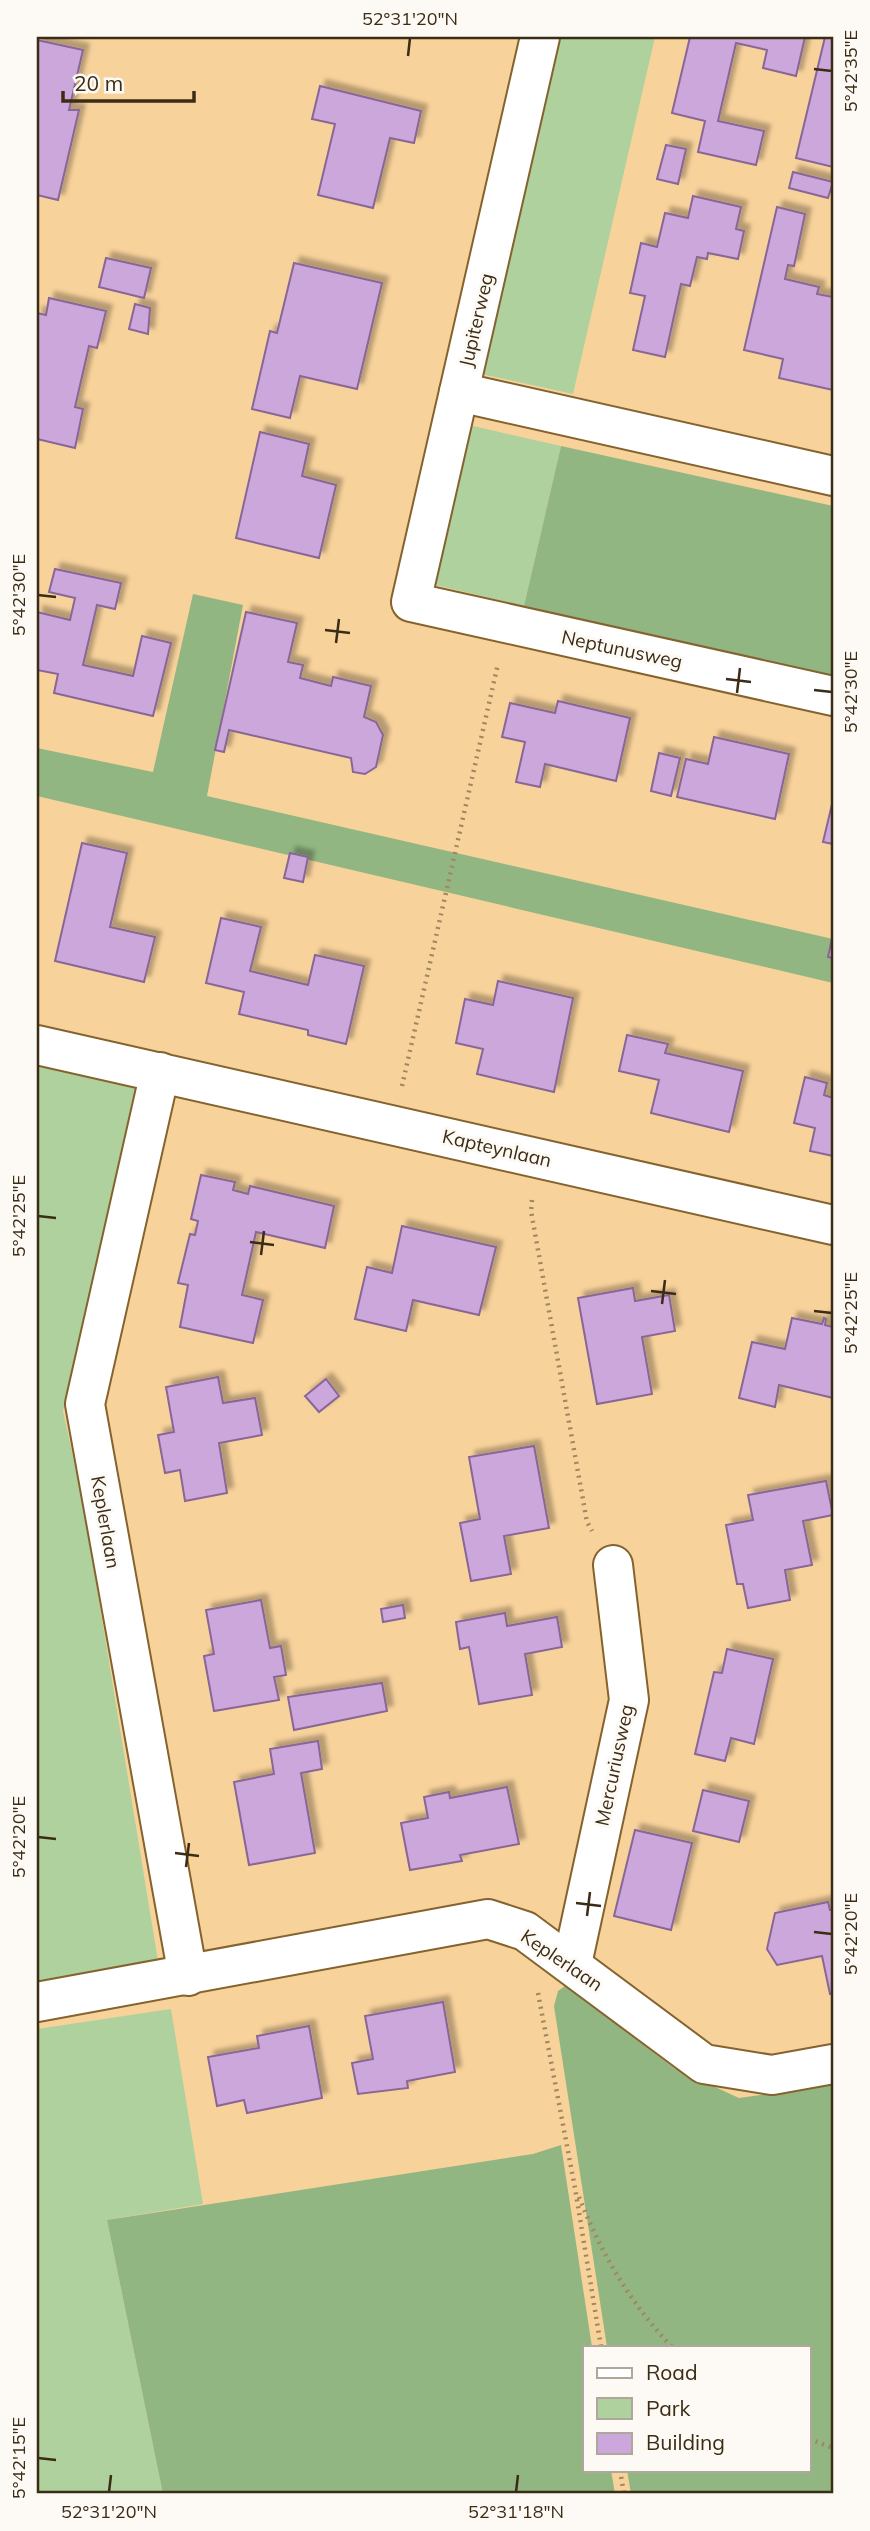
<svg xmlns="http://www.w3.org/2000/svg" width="870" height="2531" font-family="Mulish,sans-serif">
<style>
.green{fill:#aed19e}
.forest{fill:#92b682}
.building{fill:#cca7db;stroke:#886696;stroke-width:2;filter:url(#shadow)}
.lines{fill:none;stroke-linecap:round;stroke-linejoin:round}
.minor-casing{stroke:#85632e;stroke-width:42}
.path{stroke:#a1865e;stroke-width:4.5;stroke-dasharray:2 5;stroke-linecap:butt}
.minor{stroke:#fff;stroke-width:38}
.ticks{fill:none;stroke:#3b2c16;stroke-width:2.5}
.labels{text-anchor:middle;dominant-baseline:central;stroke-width:6;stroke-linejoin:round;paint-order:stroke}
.street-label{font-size:19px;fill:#3b2c16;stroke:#fdf9f4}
.neatline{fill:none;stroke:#3b2c16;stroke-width:2.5}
.ticks-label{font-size:18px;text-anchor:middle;fill:#3b2c16}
</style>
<defs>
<filter id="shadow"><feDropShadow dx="6" dy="-6" stdDeviation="2" flood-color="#0004"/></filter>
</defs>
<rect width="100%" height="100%" fill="#f8d29b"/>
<g class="green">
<polygon points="550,37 655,37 573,394 472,372"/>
<polygon points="460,423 561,446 524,606 423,582"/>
<polygon points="37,1062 135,1088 63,1411 82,1497 158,1961 37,1988"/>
<polygon points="171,2009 203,2204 107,2220 163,2494 37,2494 37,2029"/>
</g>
<g class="forest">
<polygon points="561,446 833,506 833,678 524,606"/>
<polygon points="193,594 243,605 207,796 833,939 833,983 37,796 37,748 153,772"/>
<polygon points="565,1986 674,2068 739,2098 833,2085 833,2494 631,2494 627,2470 809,2470 809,2347 607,2347 554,2006 558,1991"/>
<polygon points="561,2145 592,2347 585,2347 585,2470 611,2470 615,2494 163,2494 107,2220 533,2154"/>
</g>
<g class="building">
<polygon points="690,37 805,37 796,76 763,68 767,50 736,43 718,121 764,131 756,165 698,152 705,121 672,113"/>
<polygon points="825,37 833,37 833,167 796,158"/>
<polygon points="37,40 83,50 69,110 79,110 58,200 37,195"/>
<polygon points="320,86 421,111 414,143 390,138 373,208 318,195 335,124 312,119"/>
<polygon points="666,145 686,149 678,184 657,179"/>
<polygon points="793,172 833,182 828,198 789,188"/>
<polygon points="693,196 741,207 736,229 744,231 738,259 708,253 707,259 697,257 690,286 681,284 665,357 633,350 645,296 630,293 641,243 657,247 665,213 688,218"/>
<polygon points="777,207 805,214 794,266 788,265 785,279 819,287 817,294 833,297 833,390 779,378 783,359 744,350"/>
<polygon points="106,258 151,268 144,298 99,287"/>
<polygon points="294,263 382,283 357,389 300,376 290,418 252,409 270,331 277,333"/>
<polygon points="49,298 106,311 97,348 89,346 75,407 83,409 75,448 37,439 37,313 46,315"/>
<polygon points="135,304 150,308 148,334 129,329"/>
<polygon points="260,432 309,444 302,476 336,485 319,558 236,538"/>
<polygon points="55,569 121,583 115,609 97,605 83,665 133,676 142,636 171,643 153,716 54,693 58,674 37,670 37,612 70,620 75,598 49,592"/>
<polygon points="246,612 297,623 288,662 303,665 300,678 331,686 333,677 371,686 364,717 376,722 383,735 376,767 365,774 353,772 351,758 229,730 224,752 215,750"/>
<polygon points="558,701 630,718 616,781 545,764 540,787 516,782 525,742 502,737 510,703 555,713"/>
<polygon points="714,737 789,754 775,819 677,797 686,759 708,764"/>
<polygon points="659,753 680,758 671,796 651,791"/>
<polygon points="833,800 833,844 823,842"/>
<polygon points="82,843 127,853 110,927 155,937 144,982 55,961"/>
<polygon points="290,853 308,857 303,882 284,878"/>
<polygon points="221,918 261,927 250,971 308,985 315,955 364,966 346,1044 308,1035 308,1030 239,1014 244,992 206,983"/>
<polygon points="833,934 833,958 828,957"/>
<polygon points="498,981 573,998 554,1092 477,1074 483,1049 456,1043 465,999 493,1005"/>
<polygon points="627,1035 668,1044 665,1053 743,1071 729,1132 651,1113 659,1080 619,1071"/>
<polygon points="805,1077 827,1083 824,1095 833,1098 833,1156 810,1151 815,1128 794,1123"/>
<polygon points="201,1175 235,1182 233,1190 248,1194 250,1186 334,1206 325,1248 256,1232 242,1295 263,1300 253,1343 180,1327 188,1285 178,1283 190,1234 195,1235 198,1221 191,1219"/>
<polygon points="402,1226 496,1247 479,1315 413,1300 406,1331 355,1319 367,1267 392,1273"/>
<polygon points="633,1288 635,1301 669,1295 675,1331 642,1337 652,1394 597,1404 578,1298"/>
<polygon points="792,1318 822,1324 824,1318 826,1319 825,1325 833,1327 833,1398 779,1385 775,1407 739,1398 752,1342 785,1349"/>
<polygon points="218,1377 223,1403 255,1398 262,1435 219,1443 227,1493 185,1501 180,1470 165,1473 158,1435 174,1432 166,1387"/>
<polygon points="326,1379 339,1396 319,1412 305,1396"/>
<polygon points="534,1446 549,1528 504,1536 511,1574 471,1581 460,1523 480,1519 469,1457"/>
<polygon points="826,1481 833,1515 803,1521 812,1565 785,1570 790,1600 748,1608 743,1584 737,1584 726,1525 753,1520 748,1495"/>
<polygon points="261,1600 270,1648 281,1646 286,1675 274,1677 279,1700 214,1711 204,1656 214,1654 206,1610"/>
<polygon points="403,1605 405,1618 383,1622 381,1609"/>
<polygon points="505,1613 507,1626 557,1617 562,1647 525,1654 532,1695 479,1704 469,1647 460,1649 456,1622"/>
<polygon points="727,1649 773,1659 754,1744 731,1738 725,1761 695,1754 714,1672 722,1673"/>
<polygon points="382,1683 387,1711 294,1730 288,1697"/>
<polygon points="318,1741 322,1769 301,1773 315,1853 249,1865 234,1782 274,1774 270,1749"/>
<polygon points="507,1787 519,1844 460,1855 462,1861 410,1870 401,1823 428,1818 424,1797 449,1792 450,1798"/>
<polygon points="703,1790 749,1801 739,1842 693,1831"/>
<polygon points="635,1830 692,1843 671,1930 614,1916"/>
<polygon points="828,1902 830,1910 833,1910 833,1993 830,1994 822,1956 777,1965 767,1949 775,1913"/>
<polygon points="443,2002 455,2072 407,2081 408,2088 358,2094 352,2063 373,2059 365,2016"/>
<polygon points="309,2026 322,2098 247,2113 244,2100 217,2106 208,2057 259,2048 257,2036"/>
</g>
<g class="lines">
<defs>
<g id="minor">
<polyline points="540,37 411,602 833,696"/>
<polyline points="459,392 833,476"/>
<polyline points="37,1045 833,1225"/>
<polyline points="160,1072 85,1404 188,1976"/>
<polyline points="572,1964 629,1700 613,1565"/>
<polyline points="37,2002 488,1919 525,1931 704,2064 772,2075 833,2064"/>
</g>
</defs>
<use href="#minor" class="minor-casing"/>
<g class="path">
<polyline points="402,1086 498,664"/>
<polyline points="532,1200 531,1211 587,1522 592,1531"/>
<polyline points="538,1993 575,2188 601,2347"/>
<path d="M 579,2197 C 601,2253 630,2303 672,2347"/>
<polyline points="809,2439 833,2448"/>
<polyline points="620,2470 624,2494"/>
</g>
<use href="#minor" class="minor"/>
</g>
<path class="ticks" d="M 408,56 L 410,38M 814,69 L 832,71M 38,595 L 56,597M 325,630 L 350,633M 336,643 L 339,619M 726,679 L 751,682M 814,690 L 832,692M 737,693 L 740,668M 38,1216 L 56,1218M 250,1242 L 274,1245M 261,1255 L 264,1231M 651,1291 L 676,1294M 662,1304 L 665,1280M 814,1311 L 832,1313M 38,1837 L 56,1839M 175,1853 L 199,1856M 186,1867 L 189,1843M 576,1903 L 601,1906M 587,1916 L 590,1892M 814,1932 L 832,1934M 38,2458 L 56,2460M 109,2492 L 111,2475M 516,2492 L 518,2475"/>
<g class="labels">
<g class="street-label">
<text transform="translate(476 320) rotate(-77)">Jupiterweg</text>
<text transform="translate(622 649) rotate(12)">Neptunusweg</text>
<text transform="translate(497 1148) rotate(13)">Kapteynlaan</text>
<text transform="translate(106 1522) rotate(80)">Keplerlaan</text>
<text transform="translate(614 1765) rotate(-78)">Mercuriusweg</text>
<text transform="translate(562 1960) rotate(34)">Keplerlaan</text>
</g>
</g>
<rect width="870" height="2531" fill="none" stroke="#fdf9f4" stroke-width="77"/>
<rect x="583" y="2346" width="228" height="126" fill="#fdf9f4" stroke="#afa79b" stroke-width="2"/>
<rect x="597" y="2368" width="35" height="10" fill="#ffffff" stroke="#afa79b" stroke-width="2"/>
<text x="646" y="2380" font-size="21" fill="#3b2c16">Road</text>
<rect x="597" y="2398" width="35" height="21" fill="#aed19e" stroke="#afa79b" stroke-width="2"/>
<text x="646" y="2416" font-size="21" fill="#3b2c16">Park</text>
<rect x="597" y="2433" width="35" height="21" fill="#cca7db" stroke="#afa79b" stroke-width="2"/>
<text x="646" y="2450" font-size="21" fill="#3b2c16">Building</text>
<path d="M63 91v10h131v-10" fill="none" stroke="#3b2c16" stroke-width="3.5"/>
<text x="74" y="91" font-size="21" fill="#3b2c16" stroke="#fdf9f4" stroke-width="5" paint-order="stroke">20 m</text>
<rect x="38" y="38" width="794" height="2454" class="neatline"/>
<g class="ticks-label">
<text x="410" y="25">52°31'20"N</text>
<text transform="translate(851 71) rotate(-90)" y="6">5°42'35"E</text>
<text transform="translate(19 595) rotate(-90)" y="6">5°42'30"E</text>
<text transform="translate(851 692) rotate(-90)" y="6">5°42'30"E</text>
<text transform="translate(19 1216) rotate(-90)" y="6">5°42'25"E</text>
<text transform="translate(851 1313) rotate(-90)" y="6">5°42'25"E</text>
<text transform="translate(19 1837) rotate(-90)" y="6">5°42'20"E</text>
<text transform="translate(851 1934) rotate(-90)" y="6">5°42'20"E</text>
<text transform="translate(19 2458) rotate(-90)" y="6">5°42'15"E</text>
<text x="109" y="2518">52°31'20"N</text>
<text x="516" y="2518">52°31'18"N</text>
</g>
</svg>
